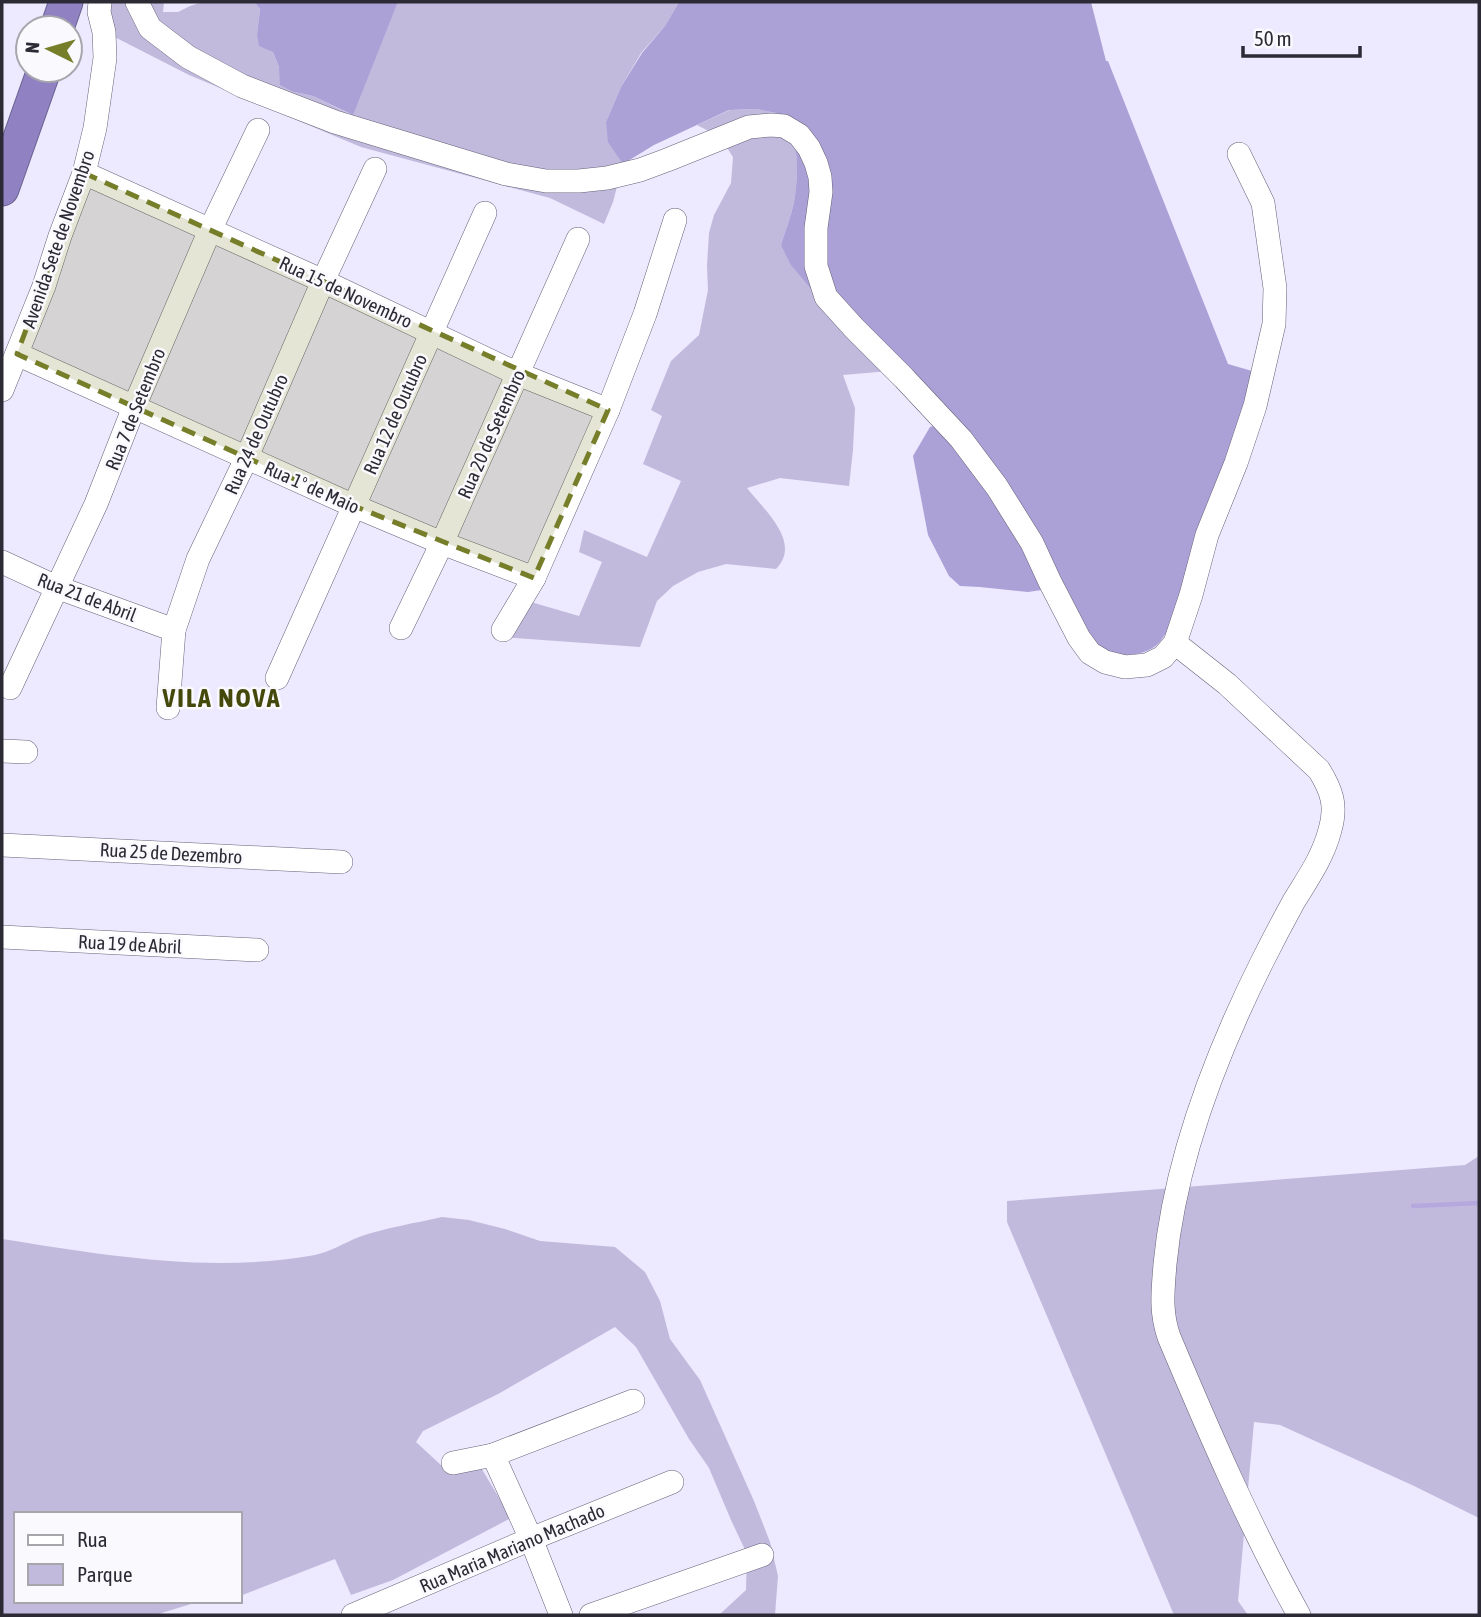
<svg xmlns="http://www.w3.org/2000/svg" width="1481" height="1617" font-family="'Asap Condensed',sans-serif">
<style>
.green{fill:#c1badd}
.forest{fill:#aca1d7}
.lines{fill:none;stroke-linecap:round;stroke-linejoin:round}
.stream{stroke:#b4a8df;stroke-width:4.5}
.minor-casing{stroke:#656177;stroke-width:24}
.highway-casing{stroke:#6c6390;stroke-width:35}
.minor{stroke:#fff;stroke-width:23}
.highway{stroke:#8f81c2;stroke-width:33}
.marked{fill:#777e29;fill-opacity:0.2;stroke:#777e29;stroke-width:5;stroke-dasharray:14 9;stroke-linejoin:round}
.labels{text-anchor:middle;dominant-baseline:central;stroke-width:5;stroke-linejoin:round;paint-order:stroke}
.street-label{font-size:19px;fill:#2c2a34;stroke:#faf9fe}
.district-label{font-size:26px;font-weight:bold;letter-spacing:2px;fill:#44490b;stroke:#faf9fe}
</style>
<rect width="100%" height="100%" fill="#ede9fe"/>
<g class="green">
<polygon points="102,2 164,2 163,12 178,12 190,6 203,2 254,2 260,9 257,34 273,52 279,67 294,92 313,96 352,115 398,2 679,2 665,26 641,53 621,87 606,122 623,164 613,202 604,224 550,198 361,147 189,75 97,28"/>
<path d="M 756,109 L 776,113 L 792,119 C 797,147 799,174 794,202 C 791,217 785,231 781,245 L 889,371 L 843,375 L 855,408 L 853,450 L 849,486 L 780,478 L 747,488 C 762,508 803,542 776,569 L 726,564 L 698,572 L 673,586 L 657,601 L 640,647 L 500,637 L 524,600 L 579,616 L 602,562 L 579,552 L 584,530 L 647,557 L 681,481 L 643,464 L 662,416 L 651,410 L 671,361 L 699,335 L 708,290 L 707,266 L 709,233 L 714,215 L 731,183 L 733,157 L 720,137 L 697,125 L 730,110 Z"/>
<polygon points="1479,1156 1479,1518 1412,1485 1280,1425 1254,1422 1238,1601 1248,1615 1174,1615 1007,1222 1007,1201 1465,1165"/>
<path d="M 442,1217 L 469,1220 L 505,1229 L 540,1241 L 615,1247 L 645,1272 L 660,1301 L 670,1339 L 700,1380 L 754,1501 L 770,1542 L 778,1576 L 775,1615 L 719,1615 L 746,1590 L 747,1554 L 731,1520 L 709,1468 L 689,1439 L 636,1347 L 615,1327 L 498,1394 L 423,1431 L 416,1442 L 443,1467 L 480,1466 L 511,1518 L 393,1580 L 351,1595 L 335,1559 L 240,1596 L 240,1514 L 16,1514 L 16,1601 L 201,1601 L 155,1615 L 2,1615 L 2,1239 C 104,1255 211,1274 315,1255 C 330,1252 344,1243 359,1237 C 384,1228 416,1223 442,1217 Z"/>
</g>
<g class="forest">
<polygon points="254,2 398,2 353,115 313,96 294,92 280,85 279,67 273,52 259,46 257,34 260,9"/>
<path d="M 679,2 L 1091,2 L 1106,61 L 1108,61 L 1228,364 L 1252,371 L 1243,419 L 1169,629 C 1166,633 1162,639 1159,643 C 1143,659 1113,656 1093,650 L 1055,588 L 1028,592 L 980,587 L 960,586 L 949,576 L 928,535 L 913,456 L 930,427 L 942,424 L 817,296 L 791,265 L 781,245 C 785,231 791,217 794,202 C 799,174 797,147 791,119 L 776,113 L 756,109 L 729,110 L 654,145 L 623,164 L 608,142 L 606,122 L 621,87 L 642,53 L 665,26 Z"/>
</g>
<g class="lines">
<polyline class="stream" points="1413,1206 1479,1203"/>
<defs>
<g id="minor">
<polyline points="137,2 150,28 188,57 242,86 335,122 506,174 546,181 579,181 607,178 640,170 667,160 749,127 771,125 784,126 799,135 809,148 816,163 820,177 821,192 816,228 816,266 826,297 854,328 904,378 961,439 997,487 1032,543 1050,582 1079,638 1090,653 1105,662 1125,667 1147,665 1163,657 1175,643 1191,595 1207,535 1236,463 1255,406 1274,324 1275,288 1263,203 1239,154"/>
<polyline points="84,173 323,281 518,374 608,410"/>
<polyline points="17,354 354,506 442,543 534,578"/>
<polyline points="2,390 44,286 60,236 84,173 95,128 105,58 104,32 99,12 100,2"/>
<polyline points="2,562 56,587 174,630"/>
<polyline points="401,628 442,543 578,239"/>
<polyline points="503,630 534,578 608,410 645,314 675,220"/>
<path d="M 1175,643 L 1227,684 L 1319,770 C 1332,791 1337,806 1330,830 C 1323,857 1308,878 1294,901 C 1283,921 1272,942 1262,962 C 1216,1054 1175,1161 1165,1264 C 1163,1291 1160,1311 1169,1337 C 1209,1432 1249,1525 1299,1615"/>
<polyline points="277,678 485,213"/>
<polyline points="10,688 96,504 134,407 210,230 258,130"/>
<polyline points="168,708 174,630 198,559 246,459 323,281 375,169"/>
<polyline points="2,751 26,752"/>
<polyline points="2,845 341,862"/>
<polyline points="2,937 257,950"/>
<polyline points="493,1455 531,1539 561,1615"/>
<polyline points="453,1463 493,1455 633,1401"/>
<polyline points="353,1615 531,1539 672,1482"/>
<polyline points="591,1615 762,1555"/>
</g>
<g id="highway">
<polyline points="57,28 66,2"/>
<polyline points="2,189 44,70"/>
</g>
</defs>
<use href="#minor" class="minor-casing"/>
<use href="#highway" class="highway-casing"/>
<use href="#minor" class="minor"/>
<use href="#highway" class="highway"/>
</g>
<path class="marked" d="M 84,173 L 608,410 L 534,578 L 354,506 L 17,354 Z"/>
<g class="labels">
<g class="street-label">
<text transform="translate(58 239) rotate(-71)">Avenida Sete de Novembro</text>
<text transform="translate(346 292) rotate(25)">Rua 15 de Novembro</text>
<text transform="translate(135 409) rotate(-68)">Rua 7 de Setembro</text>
<text transform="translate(395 414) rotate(-66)">Rua 12 de Outubro</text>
<text transform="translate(256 434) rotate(-66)">Rua 24 de Outubro</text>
<text transform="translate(491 434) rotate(-66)">Rua 20 de Setembro</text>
<text transform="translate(312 487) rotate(24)">Rua 1º de Maio</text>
<text transform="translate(87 597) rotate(21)">Rua 21 de Abril</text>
<text transform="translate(171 853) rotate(3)">Rua 25 de Dezembro</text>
<text transform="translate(130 944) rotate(3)">Rua 19 de Abril</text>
<text transform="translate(512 1548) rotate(-23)">Rua Maria Mariano Machado</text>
</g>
<g class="district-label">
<text x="222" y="698">VILA NOVA</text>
</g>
</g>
<rect width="1481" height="1617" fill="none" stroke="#2c2a34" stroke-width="7"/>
<rect x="14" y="1512" width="228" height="91" fill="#faf9fe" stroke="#a8a6ad" stroke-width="2"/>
<rect x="28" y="1535" width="35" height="10" fill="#ffffff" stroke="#a8a6ad" stroke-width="2"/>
<text x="77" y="1547" font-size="21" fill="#2c2a34">Rua</text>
<rect x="28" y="1564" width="35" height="21" fill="#c1badd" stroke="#a8a6ad" stroke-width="2"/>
<text x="77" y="1582" font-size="21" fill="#2c2a34">Parque</text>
<g transform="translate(49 49) rotate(275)"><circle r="33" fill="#faf9fe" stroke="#a8a6ad" stroke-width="2"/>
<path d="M0-5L12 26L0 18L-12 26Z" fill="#777e29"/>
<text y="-10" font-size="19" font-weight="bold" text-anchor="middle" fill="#2c2a34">N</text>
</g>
<path d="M1243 46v10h117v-10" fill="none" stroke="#2c2a34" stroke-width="3.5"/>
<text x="1254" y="46" font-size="21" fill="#2c2a34" stroke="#faf9fe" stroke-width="5" paint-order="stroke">50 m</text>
</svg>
